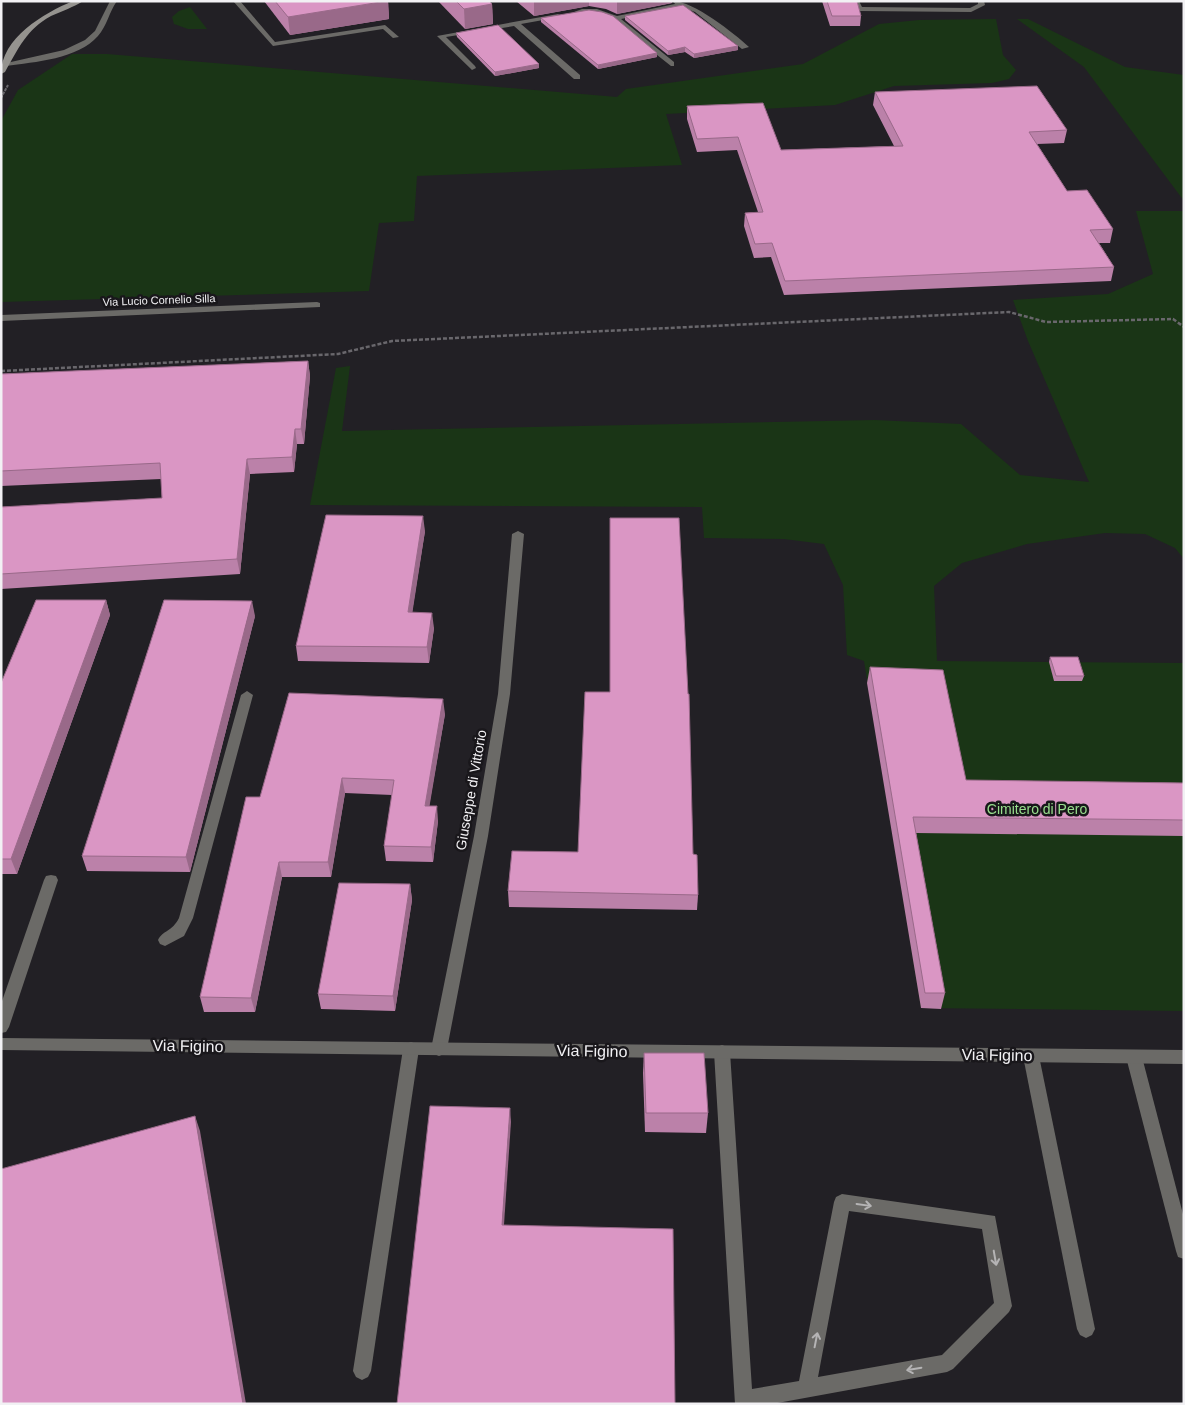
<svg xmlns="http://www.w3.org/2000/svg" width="1185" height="1405" font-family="Helvetica,sans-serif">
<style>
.green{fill:#1a3516}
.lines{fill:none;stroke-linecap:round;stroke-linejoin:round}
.path-far1{stroke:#69676c;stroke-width:2;stroke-dasharray:3 1;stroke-linecap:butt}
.path{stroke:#69676c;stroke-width:2.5;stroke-dasharray:4 2;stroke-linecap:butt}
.lane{fill:#6b6a67;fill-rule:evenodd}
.street{fill:#6b6a67;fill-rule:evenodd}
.secondary{fill:#95938f;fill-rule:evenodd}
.wall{fill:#bb81a9}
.shaded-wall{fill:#996989}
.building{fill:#da96c4;stroke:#996989}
.oneway{stroke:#b5b4b5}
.labels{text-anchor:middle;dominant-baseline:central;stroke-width:5;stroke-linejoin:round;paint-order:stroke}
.far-street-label{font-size:11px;fill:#f2f1f4;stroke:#19171b}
.street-label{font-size:14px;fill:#f2f1f4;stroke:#19171b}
.park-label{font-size:14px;fill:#98de8d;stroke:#19171b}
.near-street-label{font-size:16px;fill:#f2f1f4;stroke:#19171b}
</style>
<rect width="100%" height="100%" fill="#222025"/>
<g class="green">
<polygon points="190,7 207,29 188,29 174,24 172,17 179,11"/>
<polygon points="996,19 1003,55 1016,70 1009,79 992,83 894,86 835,105 666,114 682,165 417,176 414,221 379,223 369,291 1,302 1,121 18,90 72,54 107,54 617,97 626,89 803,64 879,24 919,20"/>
<polygon points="1017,19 1028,19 1125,67 1184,75 1184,201 1084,67"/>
<polygon points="1136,211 1184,211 1184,559 1175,548 1145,534 1105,533 1027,544 962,563 934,586 937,661 1184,663 1184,1011 921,1008 864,661 847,655 843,585 824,544 784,539 704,538 702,507 310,505 336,368 350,366 342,431 875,420 961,424 1020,475 1089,482 1028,341 1013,300 1108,294 1153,274"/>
</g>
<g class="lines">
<polyline class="path-far1" points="1,98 8,85"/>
<polyline class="path" points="1,371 338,354 392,341 1009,312 1046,322 1173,319 1184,327"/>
<g class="lane">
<path d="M 110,1 L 117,1 C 109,12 107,26 98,36 C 78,59 35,62 6,66 L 2,64 L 64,50 L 85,40 L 95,31 Z"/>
<polygon points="233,1 240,1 275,42 385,25 399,37 393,38 383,29 273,46"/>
<path d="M 673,1 C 693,1 734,33 749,47 L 742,49 L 695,12 L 682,7 L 621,19 L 674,62 L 674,66 L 671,66 L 609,17 C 597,12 582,17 574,12 L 582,9 L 597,9 L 617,16 L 675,4 Z"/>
<polygon points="853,1 859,1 862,7 970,8 978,4 978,1 984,1 985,5 971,12 859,11 856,9"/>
<polygon points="558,14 561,16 560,17 521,24 580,75 580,79 574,79 514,26 446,37 475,66 476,68 472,70 437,36"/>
<polygon points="518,531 524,534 510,694 488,836 447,1049 444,1054 439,1056 434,1054 431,1049 474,836 498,694 512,534"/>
<path d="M 247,691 L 253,695 L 193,918 L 184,936 L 165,946 L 160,944 L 158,940 C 163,930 172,932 179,918 L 241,695 Z"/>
<polygon points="51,875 56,876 58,880 9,1027 6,1032 1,1033 1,1004 44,880 46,876"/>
<polygon points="411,1042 416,1044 419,1049 371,1371 368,1377 362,1380 356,1377 353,1371 403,1049 406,1044"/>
<path d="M 722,1045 L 727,1047 L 730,1052 L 752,1389 L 799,1381 L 834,1202 L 836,1197 L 842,1194 L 995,1216 L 1012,1306 L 1009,1312 L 953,1369 L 947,1372 L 772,1404 L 735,1404 L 714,1052 L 717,1047 ZM 849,1211 L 982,1229 L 994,1303 L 942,1355 L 818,1377 Z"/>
<polygon points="1031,1049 1036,1051 1039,1056 1095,1329 1092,1335 1086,1338 1080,1335 1077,1329 1023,1056 1026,1051"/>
<polygon points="1134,1050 1139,1052 1142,1057 1184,1218 1184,1259 1178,1257 1176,1251 1126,1057 1129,1052"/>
</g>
<g class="street">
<polygon points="317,302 320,303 320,307 1,321 1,315"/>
<polygon points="1,1038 1184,1050 1184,1064 1,1050"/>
</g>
<path class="secondary" d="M 73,1 L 83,1 C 74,7 62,11 51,16 C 27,29 18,49 5,72 L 1,74 C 1,38 44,13 73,1 Z"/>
</g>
<g class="wall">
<polygon points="264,1 388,1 389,19 290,35"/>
<polygon points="438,1 489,1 492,4 493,24 465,29"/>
<polygon points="516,1 672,1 672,3 617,14 606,9 589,6 534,16"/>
<polygon points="822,1 857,1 861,16 860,26 830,26"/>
<polygon points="625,16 738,46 738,50 694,58 685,52 668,55 625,20"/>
<polygon points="541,18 657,53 657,57 598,69 541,22"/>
<polygon points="456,33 539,64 539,68 495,76 457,37"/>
<polygon points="875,92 1067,130 1064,143 1037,144 1067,191 1113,229 1110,243 1099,243 1114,267 1111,281 784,295 771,257 754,258 744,226 745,213 758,212 737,150 697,152 687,119 687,106 781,150 894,146 873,105"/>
<polygon points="308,361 310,376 304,444 297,444 294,472 250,474 240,574 1,589 1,507 162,498 161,479 1,486 1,374"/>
<polygon points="425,531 412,612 434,628 429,663 298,661 296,646"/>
<polygon points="106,600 110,615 17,874 1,874 1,683"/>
<polygon points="255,616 190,872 87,871 82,856"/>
<polygon points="1050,657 1084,676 1082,681 1054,681 1049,662"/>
<polygon points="870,667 966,780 1184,783 1184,836 916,833 945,993 941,1009 921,1008 867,683"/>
<polygon points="445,714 429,806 438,821 433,862 386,861 384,846 392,795 345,793 331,877 282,877 255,1012 204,1012 200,997 260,797"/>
<polygon points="693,854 698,895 697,910 509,907 508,891"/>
<polygon points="410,884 412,900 395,1011 321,1009 318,994"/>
<polygon points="644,1053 708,1113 706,1133 645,1132 643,1073"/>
</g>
<g class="shaded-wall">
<polygon points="388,1 389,19 290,35 288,17"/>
<polygon points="534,1 589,1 589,6 534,16"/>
<polygon points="617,1 672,1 672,3 617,14"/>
<polygon points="492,4 493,24 465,29 464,9"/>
<polygon points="738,46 738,50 694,58 694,54"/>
<polygon points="685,47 685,52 668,55 668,51"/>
<polygon points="657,53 657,57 598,69 598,65"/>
<polygon points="539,64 539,68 495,76 495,72"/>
<polygon points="308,361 310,376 304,444 301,429"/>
<polygon points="295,429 297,444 294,472 292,457"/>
<polygon points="247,459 250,474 240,574 237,559"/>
<polygon points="423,516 425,531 410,628 408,612"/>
<polygon points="106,600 110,615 17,874 11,859"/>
<polygon points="252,601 255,616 190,872 186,857"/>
<polygon points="432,613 434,628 429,663 427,647"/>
<polygon points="443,699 445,714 427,821 425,806"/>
<polygon points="342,778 345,793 331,877 328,862"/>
<polygon points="437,806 438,821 433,862 431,847"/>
<polygon points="279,862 282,877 255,1012 251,998"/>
<polygon points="410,884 412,900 395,1011 393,996"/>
<polygon points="510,1108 511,1122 503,1239 502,1225"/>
<polygon points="195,1116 200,1131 246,1404 243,1404"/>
</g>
<g class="building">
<polygon points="275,1 387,1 288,17"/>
<polygon points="456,1 489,1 492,4 464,9"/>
<polygon points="827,1 857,1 861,16 832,16"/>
<polygon points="683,5 738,46 694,54 685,47 668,51 625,16"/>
<polygon points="589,10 602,12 613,16 657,53 598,65 541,18"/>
<polygon points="498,25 539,64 495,72 456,33"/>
<polygon points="1037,86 1067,130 1029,132 1067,191 1087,190 1113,229 1090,230 1114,267 785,281 772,243 755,244 745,213 763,212 738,137 697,139 687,106 763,103 781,150 903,146 875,92"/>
<polygon points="308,361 301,429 295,429 292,457 247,459 237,559 1,574 1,507 162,498 160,463 1,471 1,374"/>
<polygon points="326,515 423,516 408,612 432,613 427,647 296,646"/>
<polygon points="610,518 679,518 688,694 689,694 693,854 697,855 698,895 508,891 512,851 578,852 585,692 610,692"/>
<polygon points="36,600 106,600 11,859 1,859 1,683"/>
<polygon points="164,600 252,601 186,857 82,856"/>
<polygon points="1050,657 1078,657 1084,676 1056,676"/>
<polygon points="870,667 943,670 966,780 1184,783 1184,820 913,817 945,993 925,993"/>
<polygon points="289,693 443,699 425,806 437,806 431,847 384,846 394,780 342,778 328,862 279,862 251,998 200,997 246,797 260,797"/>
<polygon points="339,883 410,884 393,996 318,994"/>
<polygon points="644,1053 704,1053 708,1113 646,1113"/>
<polygon points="430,1106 510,1108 502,1225 673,1229 675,1404 397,1404"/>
<polygon points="195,1116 243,1404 1,1404 1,1169"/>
</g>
<defs><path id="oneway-shaft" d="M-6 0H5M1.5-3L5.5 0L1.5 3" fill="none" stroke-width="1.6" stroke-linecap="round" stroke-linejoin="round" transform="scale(1.25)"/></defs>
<g class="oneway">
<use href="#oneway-shaft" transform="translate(864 1205) rotate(8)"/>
<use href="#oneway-shaft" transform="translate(995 1258) rotate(80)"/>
<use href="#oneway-shaft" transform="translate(816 1340) rotate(-79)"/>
<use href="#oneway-shaft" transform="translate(914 1369) rotate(170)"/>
</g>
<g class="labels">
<g class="far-street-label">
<text transform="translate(159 300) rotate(-2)">Via Lucio Cornelio Silla</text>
</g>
<g class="street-label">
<text transform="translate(471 790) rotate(-80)">Giuseppe di Vittorio</text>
</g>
<g class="park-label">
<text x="1037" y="809">Cimitero di Pero</text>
</g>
<g class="near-street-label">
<text transform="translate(188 1046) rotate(1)">Via Figino</text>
<text transform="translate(592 1051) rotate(1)">Via Figino</text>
<text transform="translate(997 1055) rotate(1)">Via Figino</text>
</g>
</g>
<rect width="1185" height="1405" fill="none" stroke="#f2f1f4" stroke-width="5"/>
</svg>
